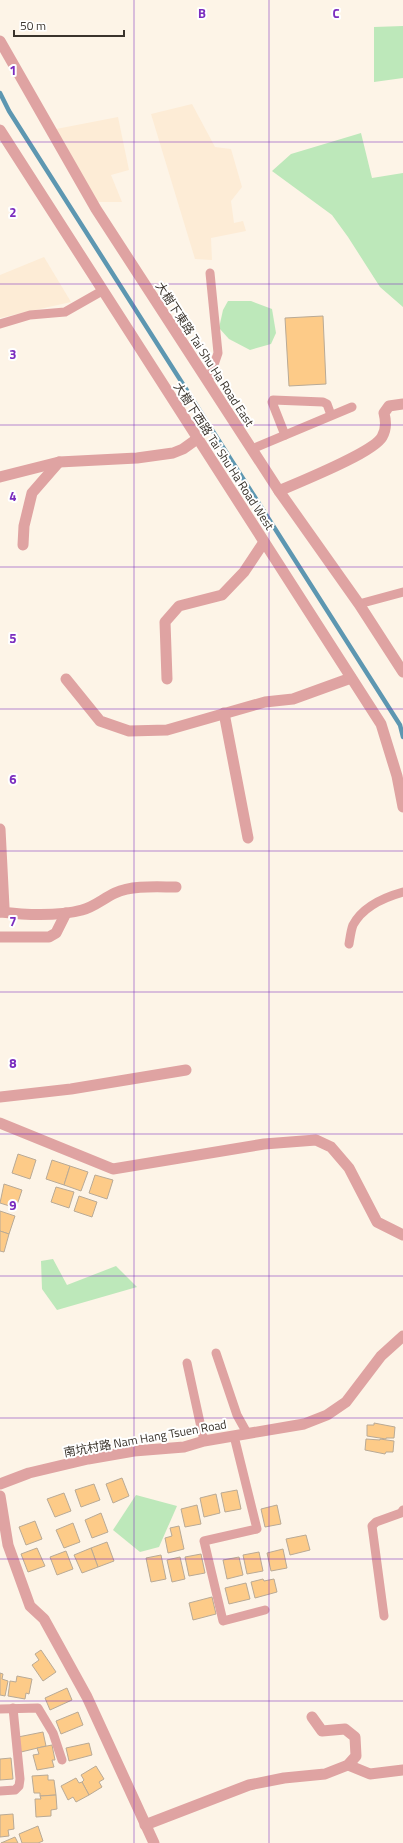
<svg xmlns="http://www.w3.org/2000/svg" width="403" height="1843" font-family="'Titillium Web','Noto Sans TC',sans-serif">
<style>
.built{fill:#fdecd6}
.green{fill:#bde8ba}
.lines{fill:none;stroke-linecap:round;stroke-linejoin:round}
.stream{stroke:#5d97b1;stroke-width:4.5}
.building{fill:#fdcb88;stroke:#b9aa96}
.service{stroke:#dfa3a2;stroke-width:9}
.minor{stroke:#dfa3a2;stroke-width:11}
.tertiary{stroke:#dfa3a2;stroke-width:11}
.grid{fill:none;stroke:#7b2cbf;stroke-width:1;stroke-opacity:0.55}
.labels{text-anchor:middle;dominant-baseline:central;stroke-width:4;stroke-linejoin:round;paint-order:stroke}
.street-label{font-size:12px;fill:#3a342c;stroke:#fff}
.grid-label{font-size:13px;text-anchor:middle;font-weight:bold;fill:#7b2cbf;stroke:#fff;stroke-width:4;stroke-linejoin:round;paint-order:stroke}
</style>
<rect width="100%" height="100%" fill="#fdf4e7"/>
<g class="built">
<polygon points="192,104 215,147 231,149 242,187 231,201 234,223 243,221 246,231 211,238 212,260 195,259 151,114"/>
<polygon points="118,117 129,170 111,175 122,202 95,202 56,129"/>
<polygon points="44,257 71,302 0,318 0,275"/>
</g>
<g class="green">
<polygon points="403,26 403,78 374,82 374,27"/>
<polygon points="361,133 372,178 403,173 403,307 380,287 348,237 332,215 272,171 291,154"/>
<polygon points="228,301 251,301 272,309 276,333 271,344 250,350 229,339 219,328 223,310"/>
<polygon points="53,1259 67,1285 116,1266 137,1287 57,1310 42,1289 41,1261"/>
<polygon points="136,1495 177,1506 159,1547 140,1552 113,1530"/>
</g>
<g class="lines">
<polyline class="stream" points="0,93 9,111 400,725 403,737"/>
</g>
<g class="building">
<polygon points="323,316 326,384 289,386 285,318"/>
<polygon points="18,1154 36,1160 30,1179 12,1173"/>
<polygon points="52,1160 70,1166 64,1185 46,1179"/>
<polygon points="70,1166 88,1172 81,1191 64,1185"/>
<polygon points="95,1175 113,1180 107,1199 89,1193"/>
<polygon points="4,1184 22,1190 16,1208 0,1203"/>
<polygon points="56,1187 74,1192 69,1208 51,1202"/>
<polygon points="79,1196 97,1202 92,1217 74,1211"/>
<polygon points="0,1211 15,1216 9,1234 0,1231"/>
<polygon points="0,1231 9,1234 4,1252 0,1251"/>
<polygon points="374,1423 395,1427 394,1438 386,1438 386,1439 367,1436 367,1425 374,1425"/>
<polygon points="366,1439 380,1440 380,1439 394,1441 393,1452 386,1452 385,1454 365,1450"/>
<polygon points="122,1478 129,1496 113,1503 106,1484"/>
<polygon points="94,1484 100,1500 81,1507 75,1490"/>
<polygon points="237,1490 241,1509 225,1512 221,1493"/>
<polygon points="64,1493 71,1511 55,1517 47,1499"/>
<polygon points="216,1494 220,1513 204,1517 200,1498"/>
<polygon points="197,1505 201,1524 185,1527 181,1509"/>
<polygon points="277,1505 281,1524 265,1527 261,1509"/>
<polygon points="101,1513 108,1532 92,1538 85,1520"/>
<polygon points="35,1521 42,1539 26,1545 19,1527"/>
<polygon points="73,1523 80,1542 64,1548 56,1530"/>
<polygon points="179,1526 184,1549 168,1553 165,1538 172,1536 170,1528"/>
<polygon points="306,1535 310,1550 290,1555 286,1539"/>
<polygon points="107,1542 114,1561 98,1567 91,1548"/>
<polygon points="37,1548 45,1566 28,1572 21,1554"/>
<polygon points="91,1548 98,1567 82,1573 74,1555"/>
<polygon points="283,1549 287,1568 271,1571 267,1553"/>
<polygon points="66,1551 73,1569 57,1575 50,1557"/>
<polygon points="259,1552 263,1571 247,1574 243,1555"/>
<polygon points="201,1554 205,1573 189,1576 185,1557"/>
<polygon points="161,1555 166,1579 151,1582 146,1558"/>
<polygon points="180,1557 185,1579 172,1582 167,1560"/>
<polygon points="239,1557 243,1575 227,1579 223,1560"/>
<polygon points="263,1579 264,1581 274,1579 277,1592 255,1598 251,1582"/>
<polygon points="246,1583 250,1599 229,1604 225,1588"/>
<polygon points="212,1597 216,1614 193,1620 189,1603"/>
<polygon points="41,1650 56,1672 43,1681 32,1665 39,1660 35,1654"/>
<polygon points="0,1673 3,1674 2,1679 8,1681 5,1696 0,1695"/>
<polygon points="17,1676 32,1679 29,1694 26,1693 25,1699 8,1696 10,1681 16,1682"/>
<polygon points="67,1688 72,1700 50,1710 45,1698"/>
<polygon points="78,1712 83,1725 61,1734 56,1721"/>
<polygon points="43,1732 46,1746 21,1752 18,1737"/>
<polygon points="89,1743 92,1755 69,1761 66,1748"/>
<polygon points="52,1745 55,1760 52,1760 54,1767 37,1770 33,1755 39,1754 37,1748"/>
<polygon points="11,1758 13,1779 0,1780 0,1759"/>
<polygon points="96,1766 104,1779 99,1782 102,1787 89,1795 82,1782 84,1780 81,1775"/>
<polygon points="48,1775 48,1780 54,1780 56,1795 40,1796 40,1793 34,1793 32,1776"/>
<polygon points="76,1778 79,1783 82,1782 89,1795 76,1802 73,1797 68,1800 61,1786"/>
<polygon points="56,1795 57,1809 51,1810 51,1816 36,1817 35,1799 41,1799 40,1796"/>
<polygon points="13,1814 14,1829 8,1830 9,1836 0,1837 0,1815"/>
<polygon points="38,1826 43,1841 38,1843 22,1843 19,1834"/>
<polygon points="15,1837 18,1843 1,1843"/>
</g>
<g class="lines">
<g class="service">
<polyline points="0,324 30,315 65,312 102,291"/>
<polyline points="208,382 218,353 210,273"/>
<polyline points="285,435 272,402 273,400 323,402 327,404 331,415"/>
<polyline points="252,449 352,407"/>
<polyline points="359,604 403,592"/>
<path d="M 349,944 C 350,938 351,930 353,925 C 363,906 385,897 403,892"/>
<polyline points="216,1353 237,1415 247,1433"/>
<polyline points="187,1363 204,1441"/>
<polyline points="234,1436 257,1529 204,1541 223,1621 265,1610"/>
<polyline points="384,1616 372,1526 376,1522 401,1513 403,1510"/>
<polyline points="0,1709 38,1708 53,1733 62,1760"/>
<polyline points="0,1791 15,1790 19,1786 20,1779 13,1708"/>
</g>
<g class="minor">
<polyline points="0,41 96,209 279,491 359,604 403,672"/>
<polyline points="0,477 59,462 137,458 173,453 183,449 197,439"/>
<path d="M 279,491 C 299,482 373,453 382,437 C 387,429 386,421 384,413 L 389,406 L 403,404"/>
<polyline points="23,545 24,526 32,493 59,462"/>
<polyline points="66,679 100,721 129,731 167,730 265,702 293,699 351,678"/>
<polyline points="167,679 165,622 179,606 222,595 244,572 264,542"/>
<polyline points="224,713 248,838"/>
<polyline points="0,829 4,907 0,912"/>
<path d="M 0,912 C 26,915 56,917 82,910 C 94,907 104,898 115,893 C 133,885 157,887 176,887"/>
<polyline points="0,937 49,937 56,933 66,913"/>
<polyline points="0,1097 71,1089 186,1070"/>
<polyline points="0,1123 113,1169 264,1144 316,1140 331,1147 349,1168 377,1222 403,1235"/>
<polyline points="0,1484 29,1473 88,1459 134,1451 184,1447 204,1441 304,1424 327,1415 346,1402 381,1356 403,1336"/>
<polyline points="0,1496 8,1545 30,1606 44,1619 87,1697 154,1843"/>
<polyline points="348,1765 370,1774 403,1770"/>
<polyline points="145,1825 249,1785 284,1778 325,1774 348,1765 356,1756 355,1737 345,1729 322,1731 312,1717"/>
</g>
<polyline class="tertiary" points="0,130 381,724 397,776 403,807"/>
</g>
<path class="grid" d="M 134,0 L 134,1843M 269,0 L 269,1843M 0,142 L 403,142M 0,284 L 403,284M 0,425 L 403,425M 0,567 L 403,567M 0,709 L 403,709M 0,851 L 403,851M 0,992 L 403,992M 0,1134 L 403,1134M 0,1276 L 403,1276M 0,1418 L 403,1418M 0,1559 L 403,1559M 0,1701 L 403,1701"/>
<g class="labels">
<g class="street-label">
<text transform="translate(205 354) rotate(57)">大樹下東路 Tai Shu Ha Road East</text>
<text transform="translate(224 456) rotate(57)">大樹下西路 Tai Shu Ha Road West</text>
<text transform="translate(145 1438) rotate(-10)">南坑村路 Nam Hang Tsuen Road</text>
</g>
</g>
<g class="grid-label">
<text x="202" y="18">B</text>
<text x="336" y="18">C</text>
<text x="13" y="75">1</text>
<text x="13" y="217">2</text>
<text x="13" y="359">3</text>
<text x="13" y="501">4</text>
<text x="13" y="643">5</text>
<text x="13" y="784">6</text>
<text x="13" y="926">7</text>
<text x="13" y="1068">8</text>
<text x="13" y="1210">9</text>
</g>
<path d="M14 30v6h110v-6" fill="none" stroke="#3a342c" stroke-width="2"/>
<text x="20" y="30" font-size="12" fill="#3a342c" stroke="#ffffff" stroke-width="3" paint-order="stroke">50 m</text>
</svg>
